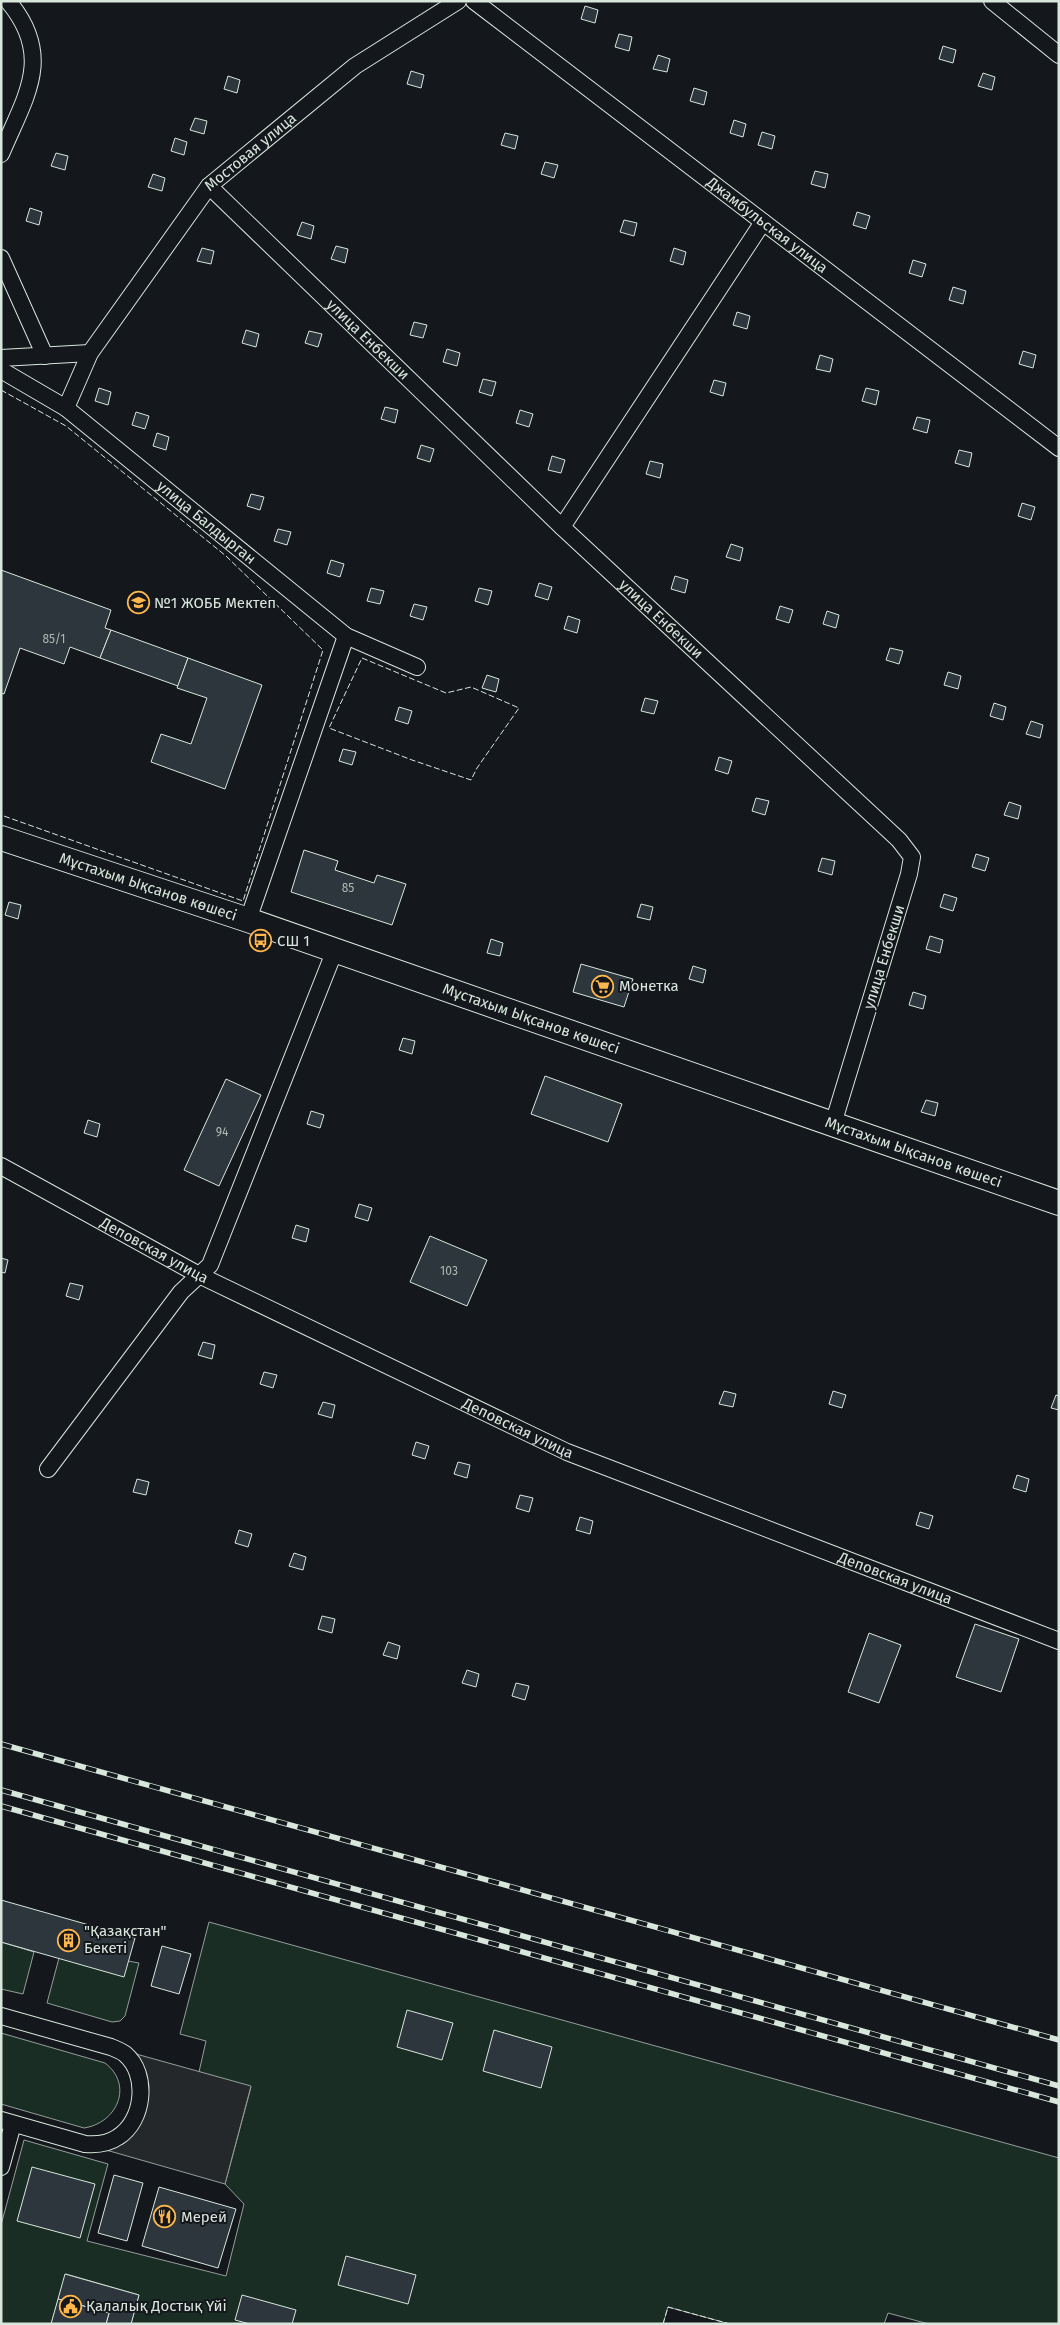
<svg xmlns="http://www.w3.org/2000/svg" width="1060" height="2325" font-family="'Fira Sans',sans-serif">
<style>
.green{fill:#1a2d24;stroke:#939e99}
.parking{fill:#24282b;stroke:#939e99}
.building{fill:#2c363c;stroke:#d8e6dc}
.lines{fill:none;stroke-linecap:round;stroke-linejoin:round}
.minor-casing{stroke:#d8e6dc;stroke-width:18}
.secondary-casing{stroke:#d8e6dc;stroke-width:26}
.minor{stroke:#14181c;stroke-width:16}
.secondary{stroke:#14181c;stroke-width:24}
.rail-casing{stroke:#d8e6dc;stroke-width:5.5}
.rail{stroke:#14181c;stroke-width:4;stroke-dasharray:11;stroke-linecap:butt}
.fence{stroke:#d8e6dc;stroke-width:1;stroke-dasharray:6 2.5;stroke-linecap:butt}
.labels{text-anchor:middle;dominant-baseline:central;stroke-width:4;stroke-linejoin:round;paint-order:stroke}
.number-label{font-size:12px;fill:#adbab4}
.street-label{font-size:15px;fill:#d8e6dc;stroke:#14181c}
.poi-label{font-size:15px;fill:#d8e6dc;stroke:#14181c;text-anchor:start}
</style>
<rect width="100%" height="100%" fill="#14181c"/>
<g class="green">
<polygon points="209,1922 1059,2158 1059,2324 929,2324 888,2313 884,2324 730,2324 668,2307 663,2324 131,2324 139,2295 66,2274 51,2324 1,2324 1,2225 24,2140 108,2164 87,2241 226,2276 244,2204 225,2184 251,2087 199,2072 206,2041 180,2034"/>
<polygon points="1,1942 34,1952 23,1994 1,1989"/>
<polygon points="59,1958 128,1961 139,1963 125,2016 120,2021 112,2022 47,2003"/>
<path d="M 1,2033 L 105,2063 C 134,2085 117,2123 84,2128 L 1,2104 Z"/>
</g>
<polygon class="parking" points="111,2047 251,2086 225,2184 85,2144 129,2127 139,2078"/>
<g class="building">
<polygon points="585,6 598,10 595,23 581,19"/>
<polygon points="619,34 632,37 629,51 615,47"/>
<polygon points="943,46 956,50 953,63 939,59"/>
<polygon points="658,55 670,59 667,72 653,69"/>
<polygon points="411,71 424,75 421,88 407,84"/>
<polygon points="983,73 995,77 992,90 978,86"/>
<polygon points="228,76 240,80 237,93 224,89"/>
<polygon points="694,88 707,92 704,105 690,101"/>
<polygon points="195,118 207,121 204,134 190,130"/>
<polygon points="734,120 746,124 743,137 730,133"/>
<polygon points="762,132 775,136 772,149 758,145"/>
<polygon points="505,133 518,136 515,149 501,145"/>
<polygon points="175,138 187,142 184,155 171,151"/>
<polygon points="56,153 68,156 65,170 51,166"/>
<polygon points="545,162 558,165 554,178 541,174"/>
<polygon points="815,171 828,174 825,188 811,184"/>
<polygon points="153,174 165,178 162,191 148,187"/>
<polygon points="30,208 42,212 39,225 26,221"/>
<polygon points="857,212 870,216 866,229 853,225"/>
<polygon points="624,220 637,223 634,236 620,232"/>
<polygon points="302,222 314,226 311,239 297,235"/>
<polygon points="336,246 348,249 345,263 331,259"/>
<polygon points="202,248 214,251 211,264 197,261"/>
<polygon points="674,248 686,252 683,265 670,261"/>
<polygon points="913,260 926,264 922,277 909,273"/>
<polygon points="953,287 966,291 963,304 949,300"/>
<polygon points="737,312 750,316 747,329 733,325"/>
<polygon points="414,322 427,325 423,338 410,335"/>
<polygon points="246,330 259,334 256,347 242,343"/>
<polygon points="309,331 322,334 318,347 305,343"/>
<polygon points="447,349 460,353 457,366 443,362"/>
<polygon points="1023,351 1036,355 1033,368 1019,364"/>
<polygon points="820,355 833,359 830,372 816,369"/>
<polygon points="483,379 496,382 492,396 479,392"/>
<polygon points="714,380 726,383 723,396 710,392"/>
<polygon points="99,388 111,392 108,405 95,401"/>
<polygon points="866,388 879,391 876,405 862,401"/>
<polygon points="385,407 398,410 395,423 381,419"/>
<polygon points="520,410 533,414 529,427 516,423"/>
<polygon points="136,412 149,416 145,429 132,425"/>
<polygon points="917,417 930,420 927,433 913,429"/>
<polygon points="157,433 169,437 166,450 153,446"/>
<polygon points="421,445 434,449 430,462 417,458"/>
<polygon points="959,450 972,453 969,467 955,463"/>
<polygon points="552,456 565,460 561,473 548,470"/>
<polygon points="650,461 663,464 660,478 646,474"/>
<polygon points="251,494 264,497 260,510 247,506"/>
<polygon points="1022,503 1035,507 1031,520 1018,516"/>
<polygon points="278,529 291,532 287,545 274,541"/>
<polygon points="731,544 743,548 740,561 726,557"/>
<polygon points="331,560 344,564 340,577 327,573"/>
<polygon points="1,570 111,610 105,628 111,630 100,658 70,647 64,664 20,648 4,694 1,693"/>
<polygon points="675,576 688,580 685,593 671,589"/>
<polygon points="539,583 552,587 548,600 535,596"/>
<polygon points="371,588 384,591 380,604 367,601"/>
<polygon points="479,588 492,591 488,605 475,601"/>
<polygon points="414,604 427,607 423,620 410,616"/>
<polygon points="780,606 793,610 789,623 776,619"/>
<polygon points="827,611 839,615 836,628 823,624"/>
<polygon points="568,616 580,620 577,633 564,629"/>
<polygon points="111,630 188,658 178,686 100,658"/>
<polygon points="890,648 903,651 899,664 886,660"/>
<polygon points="188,658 262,685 225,789 151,762 161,734 191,744 207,698 177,688"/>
<polygon points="948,672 961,676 958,689 944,685"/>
<polygon points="487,675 499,679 496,692 482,688"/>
<polygon points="645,698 658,701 654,714 641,711"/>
<polygon points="994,703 1006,707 1003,720 990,716"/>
<polygon points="399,707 412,711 408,724 395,720"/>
<polygon points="1031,721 1043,725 1040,738 1026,734"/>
<polygon points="343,749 356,752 352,765 339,761"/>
<polygon points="719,757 732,761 728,774 715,770"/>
<polygon points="756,798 769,801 765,815 752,811"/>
<polygon points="1009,802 1021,806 1018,819 1004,815"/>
<polygon points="304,850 338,861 335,870 374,883 377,875 406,884 392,925 291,892"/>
<polygon points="976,854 989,858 985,871 972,867"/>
<polygon points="822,858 835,861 832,875 818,871"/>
<polygon points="944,894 957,898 953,911 940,907"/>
<polygon points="9,902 21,905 18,919 5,915"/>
<polygon points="641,904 653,907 650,920 637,917"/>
<polygon points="930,936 943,940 940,953 926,949"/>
<polygon points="491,939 503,943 500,956 487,953"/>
<polygon points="581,964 633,979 624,1007 573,992"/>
<polygon points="693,966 706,970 703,983 689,979"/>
<polygon points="913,992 926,996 923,1009 909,1005"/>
<polygon points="403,1038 415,1041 412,1054 399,1050"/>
<polygon points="545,1076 622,1104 608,1142 531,1114"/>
<polygon points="226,1079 261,1095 219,1186 184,1170"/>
<polygon points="926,1100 938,1103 935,1116 921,1112"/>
<polygon points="311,1111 324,1115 320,1128 307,1124"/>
<polygon points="88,1120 100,1124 97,1137 84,1133"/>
<polygon points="359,1204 372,1208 368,1221 355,1217"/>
<polygon points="296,1225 309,1229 306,1242 292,1238"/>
<polygon points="430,1236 487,1260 467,1306 410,1282"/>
<polygon points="1,1258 8,1260 5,1273 1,1272"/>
<polygon points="70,1283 83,1286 79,1300 66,1296"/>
<polygon points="203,1342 215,1345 212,1359 198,1355"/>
<polygon points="264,1372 277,1375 273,1388 260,1384"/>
<polygon points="724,1391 736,1394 733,1407 719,1404"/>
<polygon points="833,1391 846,1395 842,1408 829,1404"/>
<polygon points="1056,1395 1059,1396 1059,1410 1051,1408"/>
<polygon points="323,1402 335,1405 332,1418 318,1414"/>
<polygon points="416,1442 429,1446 425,1459 412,1455"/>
<polygon points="458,1462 470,1465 467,1478 454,1474"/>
<polygon points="1017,1475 1029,1479 1026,1492 1013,1488"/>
<polygon points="137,1479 149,1482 146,1495 133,1492"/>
<polygon points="520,1495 533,1498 529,1512 516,1508"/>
<polygon points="920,1512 933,1516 929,1529 916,1525"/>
<polygon points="580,1517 593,1521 590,1534 576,1530"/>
<polygon points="239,1530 252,1534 248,1547 235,1543"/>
<polygon points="294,1553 306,1557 303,1570 289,1566"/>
<polygon points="322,1616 335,1619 332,1633 318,1629"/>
<polygon points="975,1624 1019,1639 1001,1692 956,1677"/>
<polygon points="869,1633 901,1645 879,1703 848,1692"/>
<polygon points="388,1642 400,1646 397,1659 383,1655"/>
<polygon points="467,1670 479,1674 476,1687 462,1683"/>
<polygon points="516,1683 529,1686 525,1700 512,1696"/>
<polygon points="1,1900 135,1938 124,1977 1,1942"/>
<polygon points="162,1946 191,1954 179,1994 151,1986"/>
<polygon points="407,2010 453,2023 442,2060 397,2047"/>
<polygon points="494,2030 552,2047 541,2088 483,2071"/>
<polygon points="32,2167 95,2184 80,2238 17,2221"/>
<polygon points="114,2175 143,2183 127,2241 98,2233"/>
<polygon points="159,2187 236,2209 218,2268 142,2246"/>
<polygon points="346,2256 416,2275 408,2304 338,2285"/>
<polygon points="65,2274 139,2295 131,2324 106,2324 109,2313 58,2299"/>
<polygon points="242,2295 296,2310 292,2324 250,2324 235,2320"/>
<polygon points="58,2299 109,2313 106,2324 51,2324"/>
</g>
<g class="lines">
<defs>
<g id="minor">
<path id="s1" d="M 474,1 L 1059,448"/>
<polyline points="992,1 1059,55"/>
<path d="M 1,154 C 25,97 55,57 8,1"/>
<path id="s2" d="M 209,186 L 562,527 L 899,840 L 912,857 L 909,874 L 833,1124"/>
<polyline points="1,258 45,356"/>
<polyline points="1,358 90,353"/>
<path id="s3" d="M 1,370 L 66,408 L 90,353 L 209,186 L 355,66 L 458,1"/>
<path id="s4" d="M 66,408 L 346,636 L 417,667"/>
<polyline points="562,527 763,222"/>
<polyline points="248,920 346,636"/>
<path id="s5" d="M 1,1166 L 199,1275 L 567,1452 L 1059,1641"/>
<polyline points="48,1469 181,1292 210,1265 335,950"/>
<path d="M 1,2016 L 111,2047 C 116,2049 121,2051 125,2054 C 149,2074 144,2121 118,2137 C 108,2144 97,2145 85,2144 L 1,2120"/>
<polyline points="1,2167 13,2124"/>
</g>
<g id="secondary">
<path id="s6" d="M 1,838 L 248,920 L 1059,1203"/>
</g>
</defs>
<use href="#minor" class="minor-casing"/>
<use href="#secondary" class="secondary-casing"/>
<use href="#minor" class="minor"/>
<use href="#secondary" class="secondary"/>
<defs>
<g id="rail">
<polyline points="1,1744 1059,2040"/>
<polyline points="1,1790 1059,2086"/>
<polyline points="1,1806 1059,2102"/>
</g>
</defs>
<use href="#rail" class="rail-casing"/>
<use href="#rail" class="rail"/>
<g class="fence">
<polyline points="1,390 66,426 226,556 323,650 243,901 1,815"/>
<polygon points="362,658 446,693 471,687 519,708 477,768 471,780 412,760 329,728"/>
<polyline points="663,2324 668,2307 730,2324"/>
</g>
</g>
<defs>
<symbol id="school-ring" viewBox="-11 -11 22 22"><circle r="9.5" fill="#14181c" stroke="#ffb74d" stroke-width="1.5"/><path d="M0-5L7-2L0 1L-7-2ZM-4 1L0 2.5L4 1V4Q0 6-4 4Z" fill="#ffb74d"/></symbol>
<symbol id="bus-ring" viewBox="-11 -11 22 22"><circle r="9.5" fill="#14181c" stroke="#ffb74d" stroke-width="1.5"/><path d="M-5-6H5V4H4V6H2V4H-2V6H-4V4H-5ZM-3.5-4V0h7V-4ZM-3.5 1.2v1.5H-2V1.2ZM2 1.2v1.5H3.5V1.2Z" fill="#ffb74d"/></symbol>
<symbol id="supermarket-ring" viewBox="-11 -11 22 22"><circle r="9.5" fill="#14181c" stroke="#ffb74d" stroke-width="1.5"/><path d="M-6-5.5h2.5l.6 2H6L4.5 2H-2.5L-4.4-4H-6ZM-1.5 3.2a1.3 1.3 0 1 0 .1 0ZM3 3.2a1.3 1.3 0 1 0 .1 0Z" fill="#ffb74d"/></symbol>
<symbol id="building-ring" viewBox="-11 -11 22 22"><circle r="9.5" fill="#14181c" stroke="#ffb74d" stroke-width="1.5"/><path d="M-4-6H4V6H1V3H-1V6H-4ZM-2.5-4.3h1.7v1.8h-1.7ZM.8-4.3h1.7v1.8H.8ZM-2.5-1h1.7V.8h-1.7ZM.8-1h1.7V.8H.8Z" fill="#ffb74d"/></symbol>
<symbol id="restaurant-ring" viewBox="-11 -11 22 22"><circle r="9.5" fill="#14181c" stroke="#ffb74d" stroke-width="1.5"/><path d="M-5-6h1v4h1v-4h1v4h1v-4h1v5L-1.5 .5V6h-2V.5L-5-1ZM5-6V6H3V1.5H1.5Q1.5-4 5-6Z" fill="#ffb74d"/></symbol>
<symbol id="civic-ring" viewBox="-11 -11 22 22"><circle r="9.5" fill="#14181c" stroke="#ffb74d" stroke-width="1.5"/><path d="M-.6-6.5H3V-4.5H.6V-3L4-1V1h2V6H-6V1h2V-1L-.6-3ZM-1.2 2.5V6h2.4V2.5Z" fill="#ffb74d"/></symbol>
</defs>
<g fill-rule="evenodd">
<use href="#school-ring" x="126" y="590" width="25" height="25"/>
<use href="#bus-ring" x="248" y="928" width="25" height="25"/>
<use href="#supermarket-ring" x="590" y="974" width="25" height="25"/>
<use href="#building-ring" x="56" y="1928" width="25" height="25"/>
<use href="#restaurant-ring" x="152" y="2204" width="25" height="25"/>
<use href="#civic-ring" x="58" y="2294" width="25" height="25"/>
</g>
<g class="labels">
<g class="number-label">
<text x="54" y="639">85/1</text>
<text x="348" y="888">85</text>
<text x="222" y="1132">94</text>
<text x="449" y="1271">103</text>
</g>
<g class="street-label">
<text stroke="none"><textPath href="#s3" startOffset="394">Мостовая улица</textPath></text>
<text stroke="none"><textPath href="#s1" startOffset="369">Джамбульская улица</textPath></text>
<text stroke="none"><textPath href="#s2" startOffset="221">улица Енбекши</textPath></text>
<text stroke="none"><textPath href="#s4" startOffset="181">улица Балдырган</textPath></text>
<text stroke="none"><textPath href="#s2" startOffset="626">улица Енбекши</textPath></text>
<text stroke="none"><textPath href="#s6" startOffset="155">Мұстахым Ықсанов көшесі</textPath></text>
<text transform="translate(884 957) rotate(-73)">улица Енбекши</text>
<text stroke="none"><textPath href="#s6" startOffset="560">Мұстахым Ықсанов көшесі</textPath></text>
<text stroke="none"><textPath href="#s6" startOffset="965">Мұстахым Ықсанов көшесі</textPath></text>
<text stroke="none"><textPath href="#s5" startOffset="175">Деповская улица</textPath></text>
<text stroke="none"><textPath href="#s5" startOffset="580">Деповская улица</textPath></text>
<text stroke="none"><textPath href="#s5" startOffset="986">Деповская улица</textPath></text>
</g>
<g class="poi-label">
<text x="154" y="603">№1 ЖОББ Мектеп</text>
<text x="277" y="941">СШ 1</text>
<text x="619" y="986">Монетка</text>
<text x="84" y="1931">"Қазақстан"<tspan x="84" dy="17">Бекеті</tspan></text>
<text x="181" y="2217">Мерей</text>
<text x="86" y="2306">Қалалық Достық Үйі</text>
</g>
</g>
<rect width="1060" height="2325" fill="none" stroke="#d8e6dc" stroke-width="5"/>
</svg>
